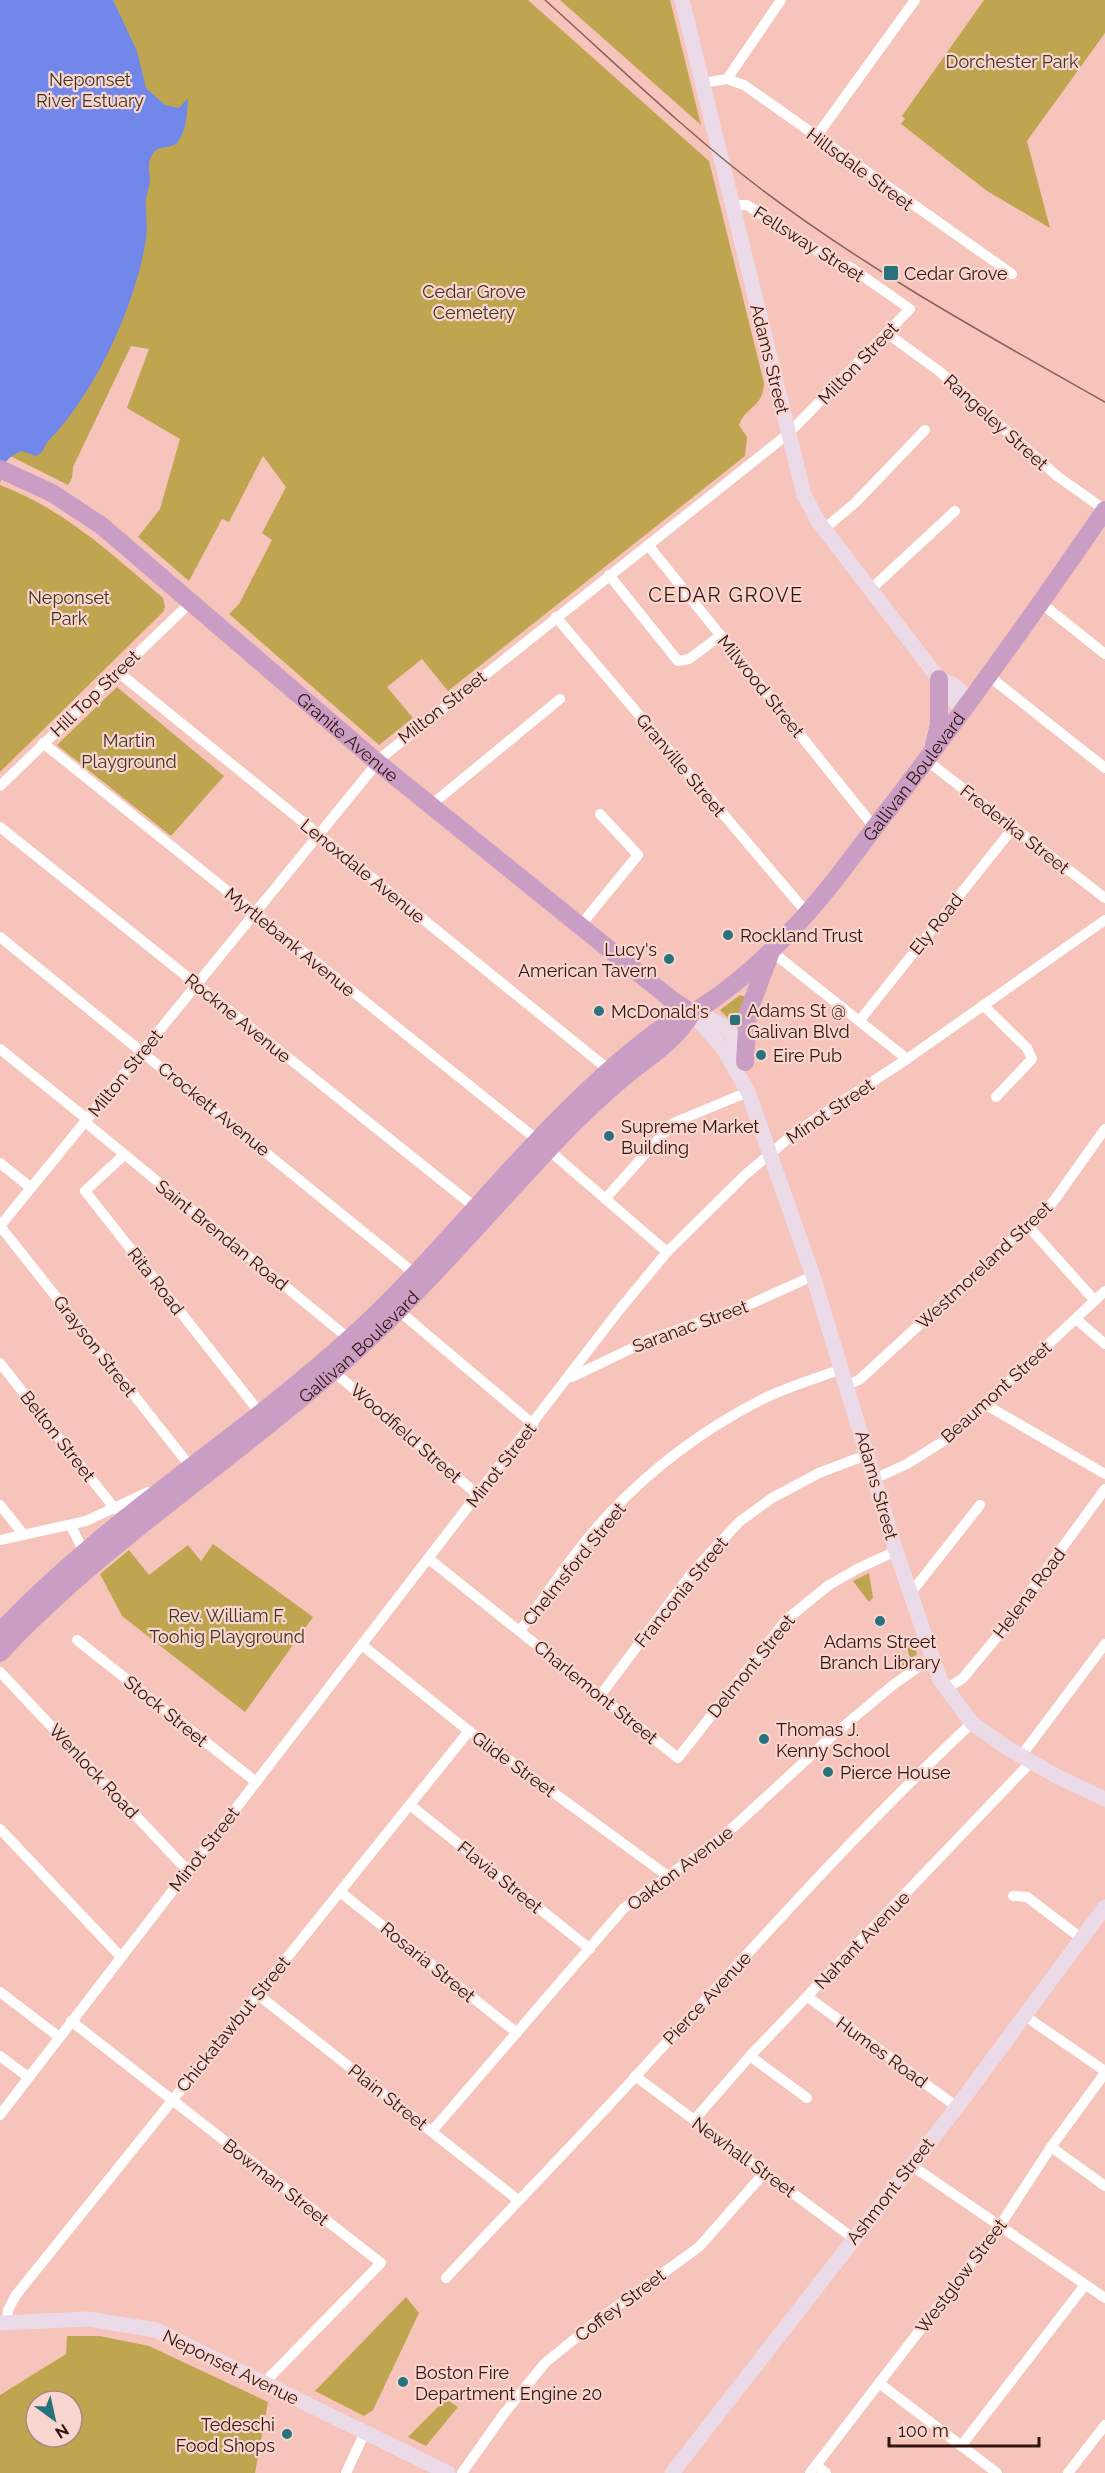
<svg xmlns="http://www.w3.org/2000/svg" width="1105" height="2473" font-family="Raleway,sans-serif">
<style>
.green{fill:#c0a550;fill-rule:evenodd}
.water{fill:#7188ea}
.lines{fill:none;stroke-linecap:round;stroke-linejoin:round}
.minor{stroke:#fff;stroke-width:10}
.secondary{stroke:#ebdbe9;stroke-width:15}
.trunk{stroke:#ca9ec4;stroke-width:18}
.tram{stroke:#88625b;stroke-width:1.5}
.poi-dot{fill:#2a717e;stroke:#f8d6cf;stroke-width:2}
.labels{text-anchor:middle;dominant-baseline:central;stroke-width:4.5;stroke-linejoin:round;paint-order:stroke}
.park-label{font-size:18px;fill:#3c351f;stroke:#f8d6cf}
.street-label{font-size:18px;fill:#31140f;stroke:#f8d6cf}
.poi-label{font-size:18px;fill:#31140f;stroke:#f8d6cf;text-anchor:start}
.neighbourhood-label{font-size:20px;letter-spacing:1.5px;fill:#31140f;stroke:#f8d6cf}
</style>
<rect width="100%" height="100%" fill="#f6c4ba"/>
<g class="green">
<path d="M 0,0 L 528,0 L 709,161 L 764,383 C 763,408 746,406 739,425 L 747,437 L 745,456 L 448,691 L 422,659 L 387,687 L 413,718 L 379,745 L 229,614 L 239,604 L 272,540 L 262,533 L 286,487 L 263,456 L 229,522 L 222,519 L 189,581 L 138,537 L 160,509 L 180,439 L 127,408 L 149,349 L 131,346 L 73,467 L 72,478 L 68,485 L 10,456 L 4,464 L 0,483 Z"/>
<polygon points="560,0 670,0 701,125"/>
<polygon points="984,0 1105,0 1105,33 1027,141 1050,228 987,191 901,124 905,119 902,116"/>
<path d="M 0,485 C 64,509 113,555 163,598 L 165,607 L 163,612 L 0,772 Z"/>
<polygon points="117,687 224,776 171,836 57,745"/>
<polygon points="740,995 746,997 739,1029 720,1010"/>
<polygon points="213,1544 313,1617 245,1712 122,1616 100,1574 129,1550 149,1575 188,1545 201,1561"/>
<polygon points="869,1573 873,1598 869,1602 853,1581"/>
<polygon points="911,1637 917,1654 898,1670 897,1661 910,1658 905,1641"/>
<polygon points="406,2297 419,2313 373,2410 364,2416 315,2391"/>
<path d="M 67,2336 L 99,2336 L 149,2346 L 268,2402 L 255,2473 L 0,2473 L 0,2395 L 66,2354 ZM 36,2401 L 72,2401 L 72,2437 L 36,2437 Z"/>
<polygon points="446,2399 458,2407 426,2446 408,2437"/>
</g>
<path class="water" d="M 0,0 L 113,0 L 137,51 L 146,88 L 165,105 L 179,108 L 188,98 C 187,113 187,130 177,143 C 168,150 156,144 151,157 C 147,165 150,172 150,180 C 150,186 147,192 146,198 C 145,212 148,225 146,239 C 136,304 96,392 50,439 C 44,445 44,453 36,456 L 22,451 C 4,458 3,465 0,483 Z"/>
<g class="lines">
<g class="minor">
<polyline points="727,79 781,0"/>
<polyline points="703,83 727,79 744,85 1012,274"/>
<polyline points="816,137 915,0"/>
<polyline points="888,334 939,371 1057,476 1105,510"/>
<polyline points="824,529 855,503 925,430"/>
<polyline points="648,545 874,827"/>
<polyline points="609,575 678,661 689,659 720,636"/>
<polyline points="870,590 955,511"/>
<polyline points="1041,603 1105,654"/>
<polyline points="556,617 807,913"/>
<polyline points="118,672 609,1070"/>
<polyline points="990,677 1105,768"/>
<polyline points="43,743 530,1134 667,1252"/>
<polyline points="926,760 1105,898"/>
<polyline points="0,786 191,602"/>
<polyline points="431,805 560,699"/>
<polyline points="0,827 476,1208"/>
<polyline points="580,926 638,855 600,814"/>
<polyline points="0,937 419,1277"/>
<polyline points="771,951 907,1059"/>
<polyline points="983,1005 1027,1048 1032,1059 996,1097"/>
<polyline points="860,1020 1013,828"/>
<polyline points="0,1049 87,1119"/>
<polyline points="85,1122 353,1342"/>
<polyline points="124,1155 85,1191 260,1413"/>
<polyline points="0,1163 31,1188"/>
<polyline points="605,1199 673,1123 748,1092"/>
<polyline points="1028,1226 1095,1301"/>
<polyline points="399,1311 533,1424"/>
<polyline points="1076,1319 1105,1344"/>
<polyline points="0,1363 115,1509"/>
<polyline points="334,1372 478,1495"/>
<polyline points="572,1377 651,1339 746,1306 813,1276"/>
<polyline points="847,1385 859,1380 1053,1202 1105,1129"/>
<polyline points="986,1405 1105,1474"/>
<polyline points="190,1466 0,1226 382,757 788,434 910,309 850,267 838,264 747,205 732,205"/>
<polyline points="876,1478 907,1464 950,1437 1105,1291"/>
<polyline points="0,1505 24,1535"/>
<polyline points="71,1526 84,1552"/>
<polyline points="0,1540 86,1521 148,1492"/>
<polyline points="429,1559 678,1758 787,1619 829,1585 859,1568 896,1551"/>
<polyline points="910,1594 980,1505"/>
<path d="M 520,1631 C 548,1593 575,1550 608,1515 C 653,1467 707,1427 765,1398 C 790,1386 817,1378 842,1369"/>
<polyline points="77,1640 256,1782"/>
<polyline points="362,1645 469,1731 669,1877"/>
<polyline points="0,1672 188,1871"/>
<polyline points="946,1689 963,1678 997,1637 1105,1489"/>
<polyline points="600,1696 691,1574 739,1522 772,1498 819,1473 869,1454"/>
<polyline points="1021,1756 1105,1644"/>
<polyline points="410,1805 590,1949"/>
<polyline points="0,1829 121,1957"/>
<polyline points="340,1892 517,2033"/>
<polyline points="1013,1896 1027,1897 1081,1938"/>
<polyline points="0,1992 59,2037"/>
<polyline points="257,1994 518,2200"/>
<polyline points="808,1997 957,2107"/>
<polyline points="1025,2016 1105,2071"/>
<polyline points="71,2021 381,2263 265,2382"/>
<polyline points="0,2056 28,2077"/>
<polyline points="750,2056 807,2098"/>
<polyline points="635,2076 853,2238"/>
<polyline points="0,2115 620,1309 667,1252 745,1175 796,1132 907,1059 1105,920"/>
<polyline points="694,2120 750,2056 1031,1762"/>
<polyline points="432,2131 624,1908 726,1834 832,1736 893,1685 931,1658"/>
<polyline points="1051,2147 1105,2186"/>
<polyline points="911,2165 1105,2298"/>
<path d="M 446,2278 C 508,2211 573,2145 635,2077 C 745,1957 853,1834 972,1723"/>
<polyline points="7,2323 8,2310 16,2295 469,1731"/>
<polyline points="879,2383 997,2473"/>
<polyline points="961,2446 1085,2285"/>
<polyline points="816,2465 826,2473"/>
<polyline points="346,2473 365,2432"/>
<polyline points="462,2473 503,2415 545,2363 594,2323 699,2247 765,2172"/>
<polyline points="810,2473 999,2227 1051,2147 1105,2073"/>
<polyline points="1068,2473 1105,2425"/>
</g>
<g class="secondary">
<polyline points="682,0 804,495 818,521 939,679 945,692 964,711"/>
<polyline points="939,679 952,684 972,701"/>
<polyline points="692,1013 723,1048 748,1092 813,1276 896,1551 940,1680 972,1723 1004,1746 1058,1777 1105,1799"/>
<path d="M 692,1013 C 723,1022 733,1028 744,1059"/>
<polyline points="0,2323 88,2319 156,2330 448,2473"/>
<polyline points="672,2473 957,2107 1105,1907"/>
</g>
<g class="trunk">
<path id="s1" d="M 0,469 L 52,493 L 102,526 L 377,762 L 672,1000 L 692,1013"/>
<polyline points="934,745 939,725 939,679"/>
<polyline points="745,1062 748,1013 770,954"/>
<path id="s2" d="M 0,1632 C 104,1521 235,1442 348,1340 C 425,1271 489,1188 562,1115 C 593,1084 627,1052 664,1026 C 673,1020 683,1018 692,1013 C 726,993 758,965 785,937 C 826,896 859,847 895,801 C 968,706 1037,609 1105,510"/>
<path id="s3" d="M 0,1653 C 99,1547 221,1469 330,1374 C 417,1300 489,1211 568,1129 C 587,1110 607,1091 628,1074 C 654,1053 674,1042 692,1013"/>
</g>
<path class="tram" d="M 545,0 C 616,64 685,131 761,189 C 868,270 988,336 1105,402"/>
</g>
<g class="poi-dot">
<rect x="883" y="265" width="16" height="16" rx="3"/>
<circle cx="728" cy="935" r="6"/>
<circle cx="669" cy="959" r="6"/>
<circle cx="599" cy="1011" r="6"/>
<rect x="729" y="1014" width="12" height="12" rx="3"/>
<circle cx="761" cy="1055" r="6"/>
<circle cx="609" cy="1136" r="6"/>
<circle cx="880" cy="1621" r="6"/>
<circle cx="764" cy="1739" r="6"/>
<circle cx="828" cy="1772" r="6"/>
<circle cx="403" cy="2382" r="6"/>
<circle cx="287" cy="2434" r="6"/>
</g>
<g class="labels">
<g class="park-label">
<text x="1012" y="61">Dorchester Park</text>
<text x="90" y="79">Neponset<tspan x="90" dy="21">River Estuary</tspan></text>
<text x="474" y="291">Cedar Grove<tspan x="474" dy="21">Cemetery</tspan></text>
<text x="69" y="597">Neponset<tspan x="69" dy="21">Park</tspan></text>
<text x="129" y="740">Martin<tspan x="129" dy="21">Playground</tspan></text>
<text x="227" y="1615">Rev. William F.<tspan x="227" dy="21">Toohig Playground</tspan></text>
</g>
<g class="street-label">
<text transform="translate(860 169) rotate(36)">Hillsdale Street</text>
<text transform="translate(809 244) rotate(32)">Fellsway Street</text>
<text transform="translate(770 359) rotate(76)">Adams Street</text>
<text transform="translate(858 363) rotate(-46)">Milton Street</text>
<text transform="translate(996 422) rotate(42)">Rangeley Street</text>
<text transform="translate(761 686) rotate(51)">Milwood Street</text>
<text transform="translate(95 693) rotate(-44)">Hill Top Street</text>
<text transform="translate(442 707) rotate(-38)">Milton Street</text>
<text stroke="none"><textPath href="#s1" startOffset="441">Granite Avenue</textPath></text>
<text transform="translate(681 765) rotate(50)">Granville Street</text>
<text stroke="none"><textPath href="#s2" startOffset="1258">Gallivan Boulevard</textPath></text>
<text transform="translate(1015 829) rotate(38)">Frederika Street</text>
<text transform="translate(363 871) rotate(39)">Lenoxdale Avenue</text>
<text transform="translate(936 924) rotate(-51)">Ely Road</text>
<text transform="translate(290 942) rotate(39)">Myrtlebank Avenue</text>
<text transform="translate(238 1018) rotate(39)">Rockne Avenue</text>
<text transform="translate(125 1073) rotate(-51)">Milton Street</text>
<text transform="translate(214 1109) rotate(39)">Crockett Avenue</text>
<text transform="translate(830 1111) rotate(-34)">Minot Street</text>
<text transform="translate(222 1235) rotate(39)">Saint Brendan Road</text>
<text transform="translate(984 1265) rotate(-43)">Westmoreland Street</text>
<text transform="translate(156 1281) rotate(52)">Rita Road</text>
<text transform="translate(690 1326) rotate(-20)">Saranac Street</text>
<text stroke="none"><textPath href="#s3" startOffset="472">Gallivan Boulevard</textPath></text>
<text transform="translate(95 1346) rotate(52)">Grayson Street</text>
<text transform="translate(996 1392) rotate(-42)">Beaumont Street</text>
<text transform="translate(406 1433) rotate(41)">Woodfield Street</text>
<text transform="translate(58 1436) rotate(52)">Belton Street</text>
<text transform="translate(501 1465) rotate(-52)">Minot Street</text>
<text transform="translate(877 1485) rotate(74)">Adams Street</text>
<text transform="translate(574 1564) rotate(-51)">Chelmsford Street</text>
<text transform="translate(681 1592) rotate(-51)">Franconia Street</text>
<text transform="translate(1029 1593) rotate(-53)">Helena Road</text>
<text transform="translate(751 1666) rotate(-51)">Delmont Street</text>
<text transform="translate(596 1692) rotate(39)">Charlemont Street</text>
<text transform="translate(166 1711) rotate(39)">Stock Street</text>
<text transform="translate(514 1764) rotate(36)">Glide Street</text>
<text transform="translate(94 1771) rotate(47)">Wenlock Road</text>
<text transform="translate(204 1849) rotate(-52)">Minot Street</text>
<text transform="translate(680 1868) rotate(-37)">Oakton Avenue</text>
<text transform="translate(500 1877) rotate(39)">Flavia Street</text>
<text transform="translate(862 1940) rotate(-46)">Nahant Avenue</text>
<text transform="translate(428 1962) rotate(39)">Rosaria Street</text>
<text transform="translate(707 1998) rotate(-47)">Pierce Avenue</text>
<text transform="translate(233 2024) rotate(-51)">Chickatawbut Street</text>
<text transform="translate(882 2052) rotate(36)">Humes Road</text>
<text transform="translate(388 2097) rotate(38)">Plain Street</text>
<text transform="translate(744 2157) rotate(36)">Newhall Street</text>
<text transform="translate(276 2182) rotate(38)">Bowman Street</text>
<text transform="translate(890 2191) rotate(-52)">Ashmont Street</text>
<text transform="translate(961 2276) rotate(-53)">Westglow Street</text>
<text transform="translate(620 2305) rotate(-37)">Coffey Street</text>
<text transform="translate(231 2367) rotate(26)">Neponset Avenue</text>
</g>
<g class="poi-label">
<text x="904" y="273">Cedar Grove</text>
<text x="740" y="935">Rockland Trust</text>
<text x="657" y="949" text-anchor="end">Lucy's<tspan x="657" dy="21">American Tavern</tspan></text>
<text x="747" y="1010">Adams St @<tspan x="747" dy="21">Galivan Blvd</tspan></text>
<text x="611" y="1011">McDonald's</text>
<text x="773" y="1055">Eire Pub</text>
<text x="621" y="1126">Supreme Market<tspan x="621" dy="21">Building</tspan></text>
<text x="880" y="1641" text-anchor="middle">Adams Street<tspan x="880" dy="21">Branch Library</tspan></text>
<text x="776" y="1729">Thomas J.<tspan x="776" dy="21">Kenny School</tspan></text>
<text x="840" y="1772">Pierce House</text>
<text x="415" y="2372">Boston Fire<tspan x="415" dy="21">Department Engine 20</tspan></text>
<text x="275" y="2424" text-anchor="end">Tedeschi<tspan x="275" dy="21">Food Shops</tspan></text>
</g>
<g class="neighbourhood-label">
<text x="726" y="595">CEDAR GROVE</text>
</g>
</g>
<g transform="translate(54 2419) rotate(147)"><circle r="28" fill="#f8d6cf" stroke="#a88882" stroke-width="1.5"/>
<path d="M0-4.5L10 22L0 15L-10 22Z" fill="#2a717e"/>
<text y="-9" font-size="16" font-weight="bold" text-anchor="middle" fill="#31140f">N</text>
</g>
<path d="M889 2437v9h150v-9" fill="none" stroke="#31140f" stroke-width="3"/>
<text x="898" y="2437" font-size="18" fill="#31140f" stroke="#f8d6cf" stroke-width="4.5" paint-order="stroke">100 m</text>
</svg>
